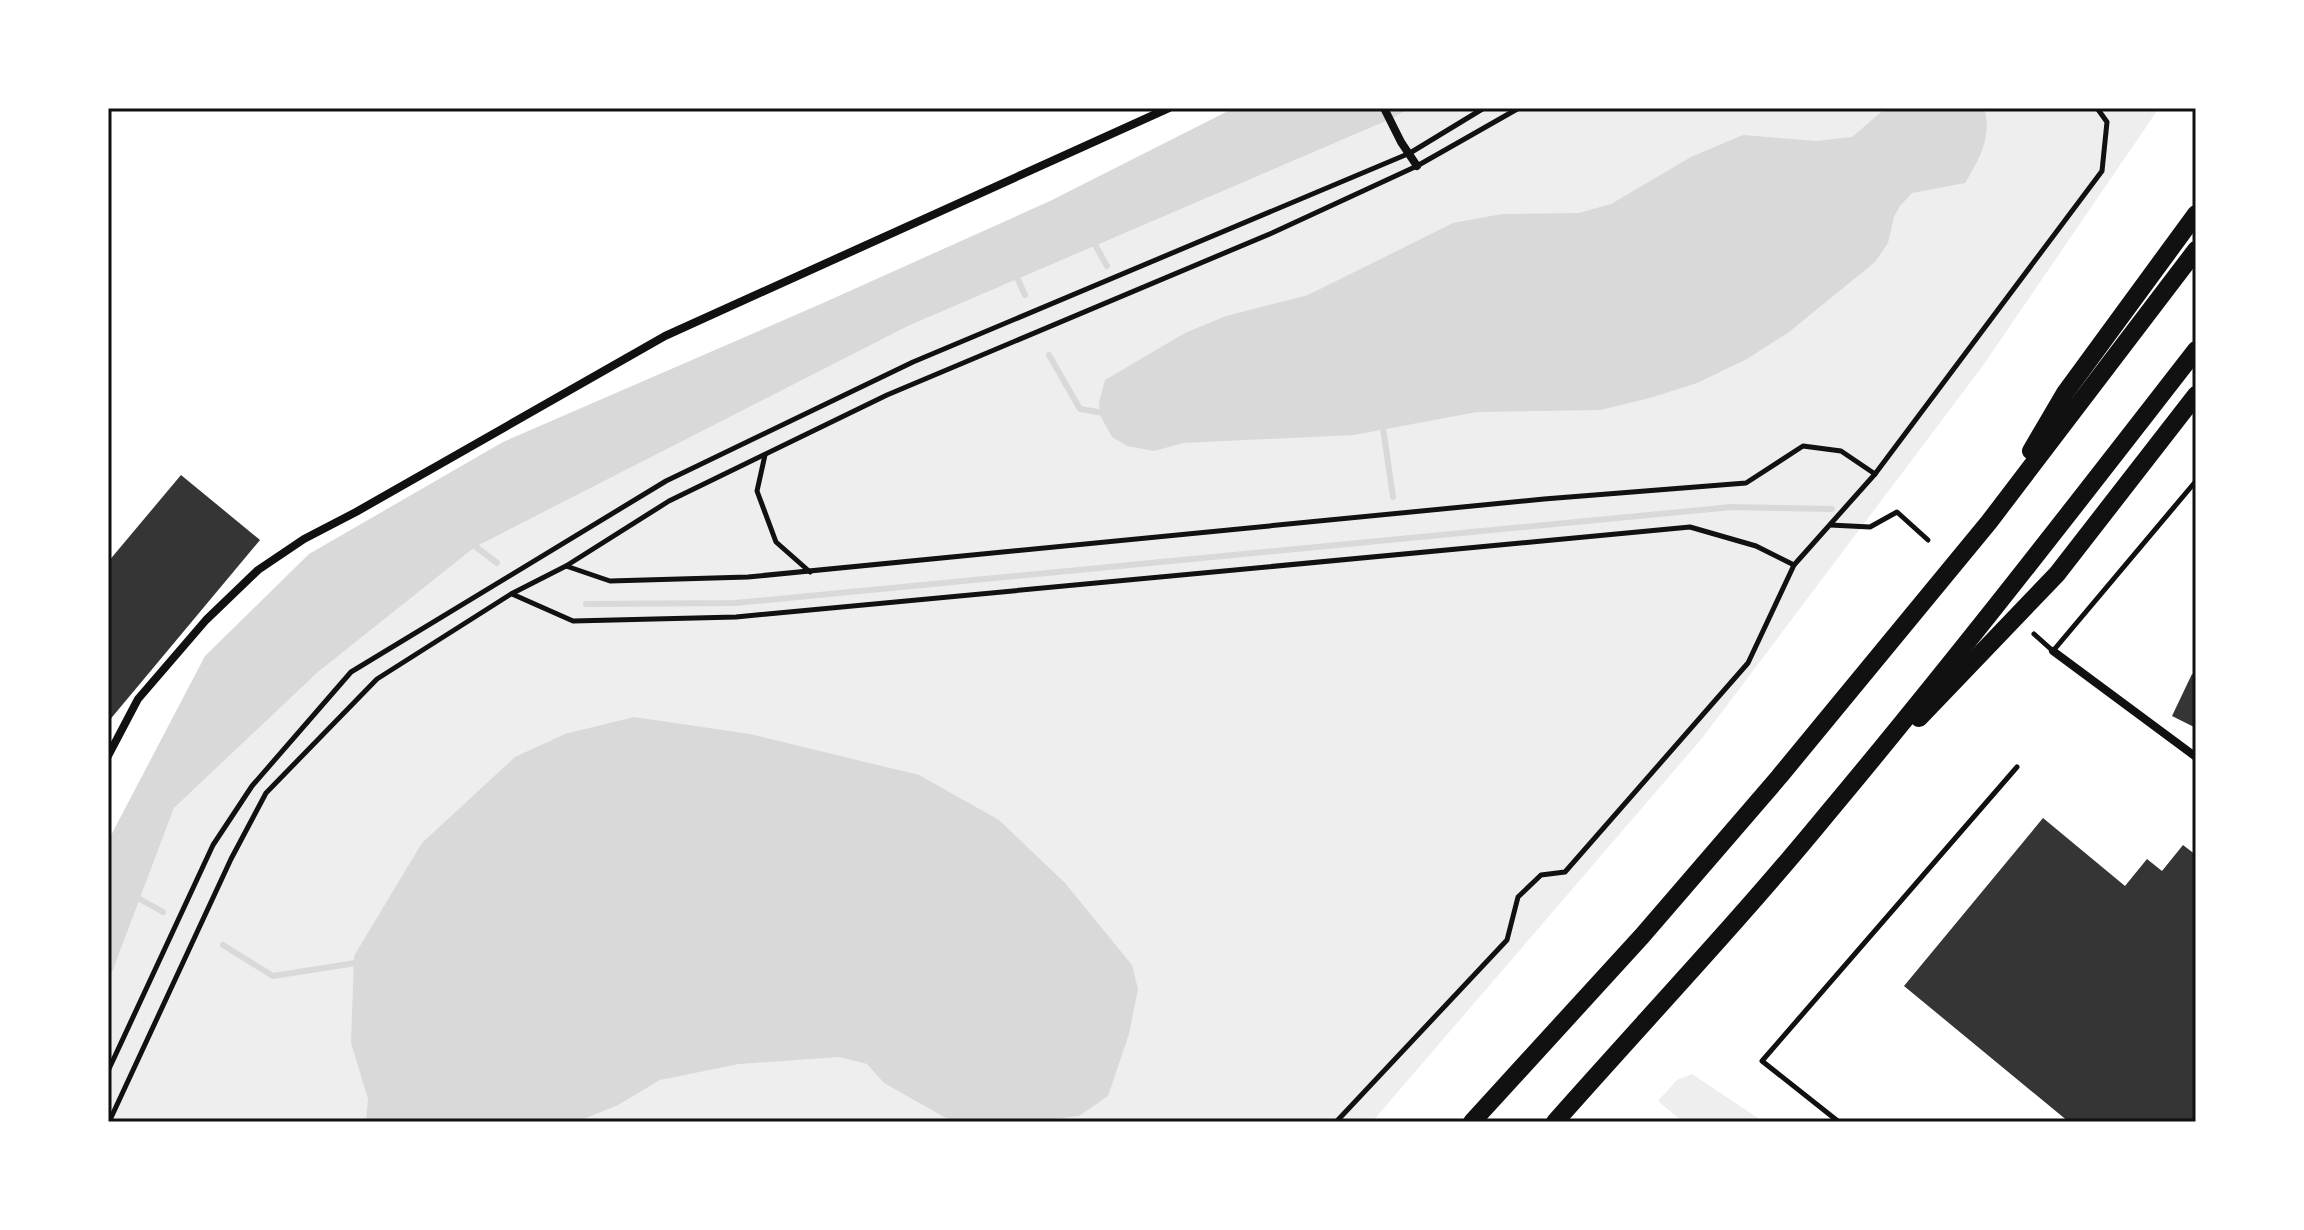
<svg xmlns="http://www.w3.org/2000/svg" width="2304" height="1230" font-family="'Noto Sans',sans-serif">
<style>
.green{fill:#eee}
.water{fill:#d9d9d9}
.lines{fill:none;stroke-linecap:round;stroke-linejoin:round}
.stream{stroke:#d9d9d9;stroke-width:6}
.building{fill:#353535}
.service{stroke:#111;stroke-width:5}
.minor{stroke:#111;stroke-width:8}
.motorway{stroke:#111;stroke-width:18}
.neatline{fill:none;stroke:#111;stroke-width:3}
</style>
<rect width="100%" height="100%" fill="#fff"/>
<g class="green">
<polygon points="1410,108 2159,108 1982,367 1703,737 1372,1122 108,1122 108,983 174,808 318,672 475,547 908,326 1393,118"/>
<polygon points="1692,1074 1764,1122 1683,1122 1658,1101 1677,1080"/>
</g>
<g class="water">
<polygon points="1234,108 1410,108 1393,118 908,326 475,547 318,672 174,808 108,983 108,841 205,656 309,554 503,442 823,303 1050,201"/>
<path d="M 1886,108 L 1984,108 C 1993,135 1979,160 1965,183 L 1912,193 L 1900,206 L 1894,217 L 1888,243 L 1875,262 L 1789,332 L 1747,359 L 1697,383 L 1650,398 L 1600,410 L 1477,412 L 1354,435 L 1183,443 L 1154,451 L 1127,446 L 1112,437 L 1100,415 L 1099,402 L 1105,380 L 1185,333 L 1226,316 L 1308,295 L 1453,223 L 1502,214 L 1579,213 L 1611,204 L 1691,157 L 1743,135 L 1816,141 L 1852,137 Z"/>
<polygon points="634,717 750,734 919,775 999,820 1065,883 1132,965 1138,989 1129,1034 1108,1096 1079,1116 1027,1122 953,1122 884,1083 867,1064 839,1057 739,1064 660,1080 618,1105 576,1122 366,1122 368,1099 351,1043 354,956 422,843 515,757 565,734"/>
</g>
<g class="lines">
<g class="stream">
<polyline points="1093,241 1107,266"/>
<polyline points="1015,273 1025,295"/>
<polyline points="1049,355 1080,409 1104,413"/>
<polyline points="1382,421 1393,497"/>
<polyline points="471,543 497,563"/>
<polyline points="586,604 735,603 1732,507 1832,509"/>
<polyline points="136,897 163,912"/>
<polyline points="223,945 273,976 362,962"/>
</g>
</g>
<g class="building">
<polygon points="181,475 260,540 108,722 108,562"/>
<polygon points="2192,674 2196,676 2196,728 2172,716"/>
<polygon points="2043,818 2125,886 2147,859 2162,871 2183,845 2196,855 2196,1122 2069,1122 1904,986"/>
</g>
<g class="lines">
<g class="service">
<polyline points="765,455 757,491 776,542 810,572"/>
<polyline points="1830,525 1870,527 1897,512 1928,540"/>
<polyline points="566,566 669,501 887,395 1272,233 1417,166 1519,108"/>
<polyline points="512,594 573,621 736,617 1690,527 1756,546 1794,565"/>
<polyline points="2034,634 2053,651 2196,481"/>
<polyline points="108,1071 213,845 252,786 351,672 666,481 913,362 1410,153 1484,108"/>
<polyline points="109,1122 231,859 266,793 377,679 511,594 566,566 610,581 748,577 1544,499 1746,483 1803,446 1841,451 1875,474"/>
<polyline points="1336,1122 1507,940 1518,897 1541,875 1565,872 1748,663 1794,565 1875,474 2102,171 2107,122 2097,108"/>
<polyline points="1839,1122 1762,1061 2017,767"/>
</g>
<g class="minor">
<polyline points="1384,108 1401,142 1417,166"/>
<polyline points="2053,651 2196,757"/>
<polyline points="108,756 138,699 206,620 258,570 304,539 356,512 665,336 1169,108"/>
</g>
<g class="motorway">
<polyline points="2031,451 2065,393 2196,214"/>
<polyline points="1919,718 2057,574 2196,395"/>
<polyline points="1472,1122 1642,936 1779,777 1989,522 2196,250"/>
<path d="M 1555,1122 C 1646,1019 1740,920 1827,814 C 1954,662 2075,506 2196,350"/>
</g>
</g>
<rect width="2304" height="1230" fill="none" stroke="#ffffff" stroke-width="220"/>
<rect x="110" y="110" width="2084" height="1010" class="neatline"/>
</svg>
